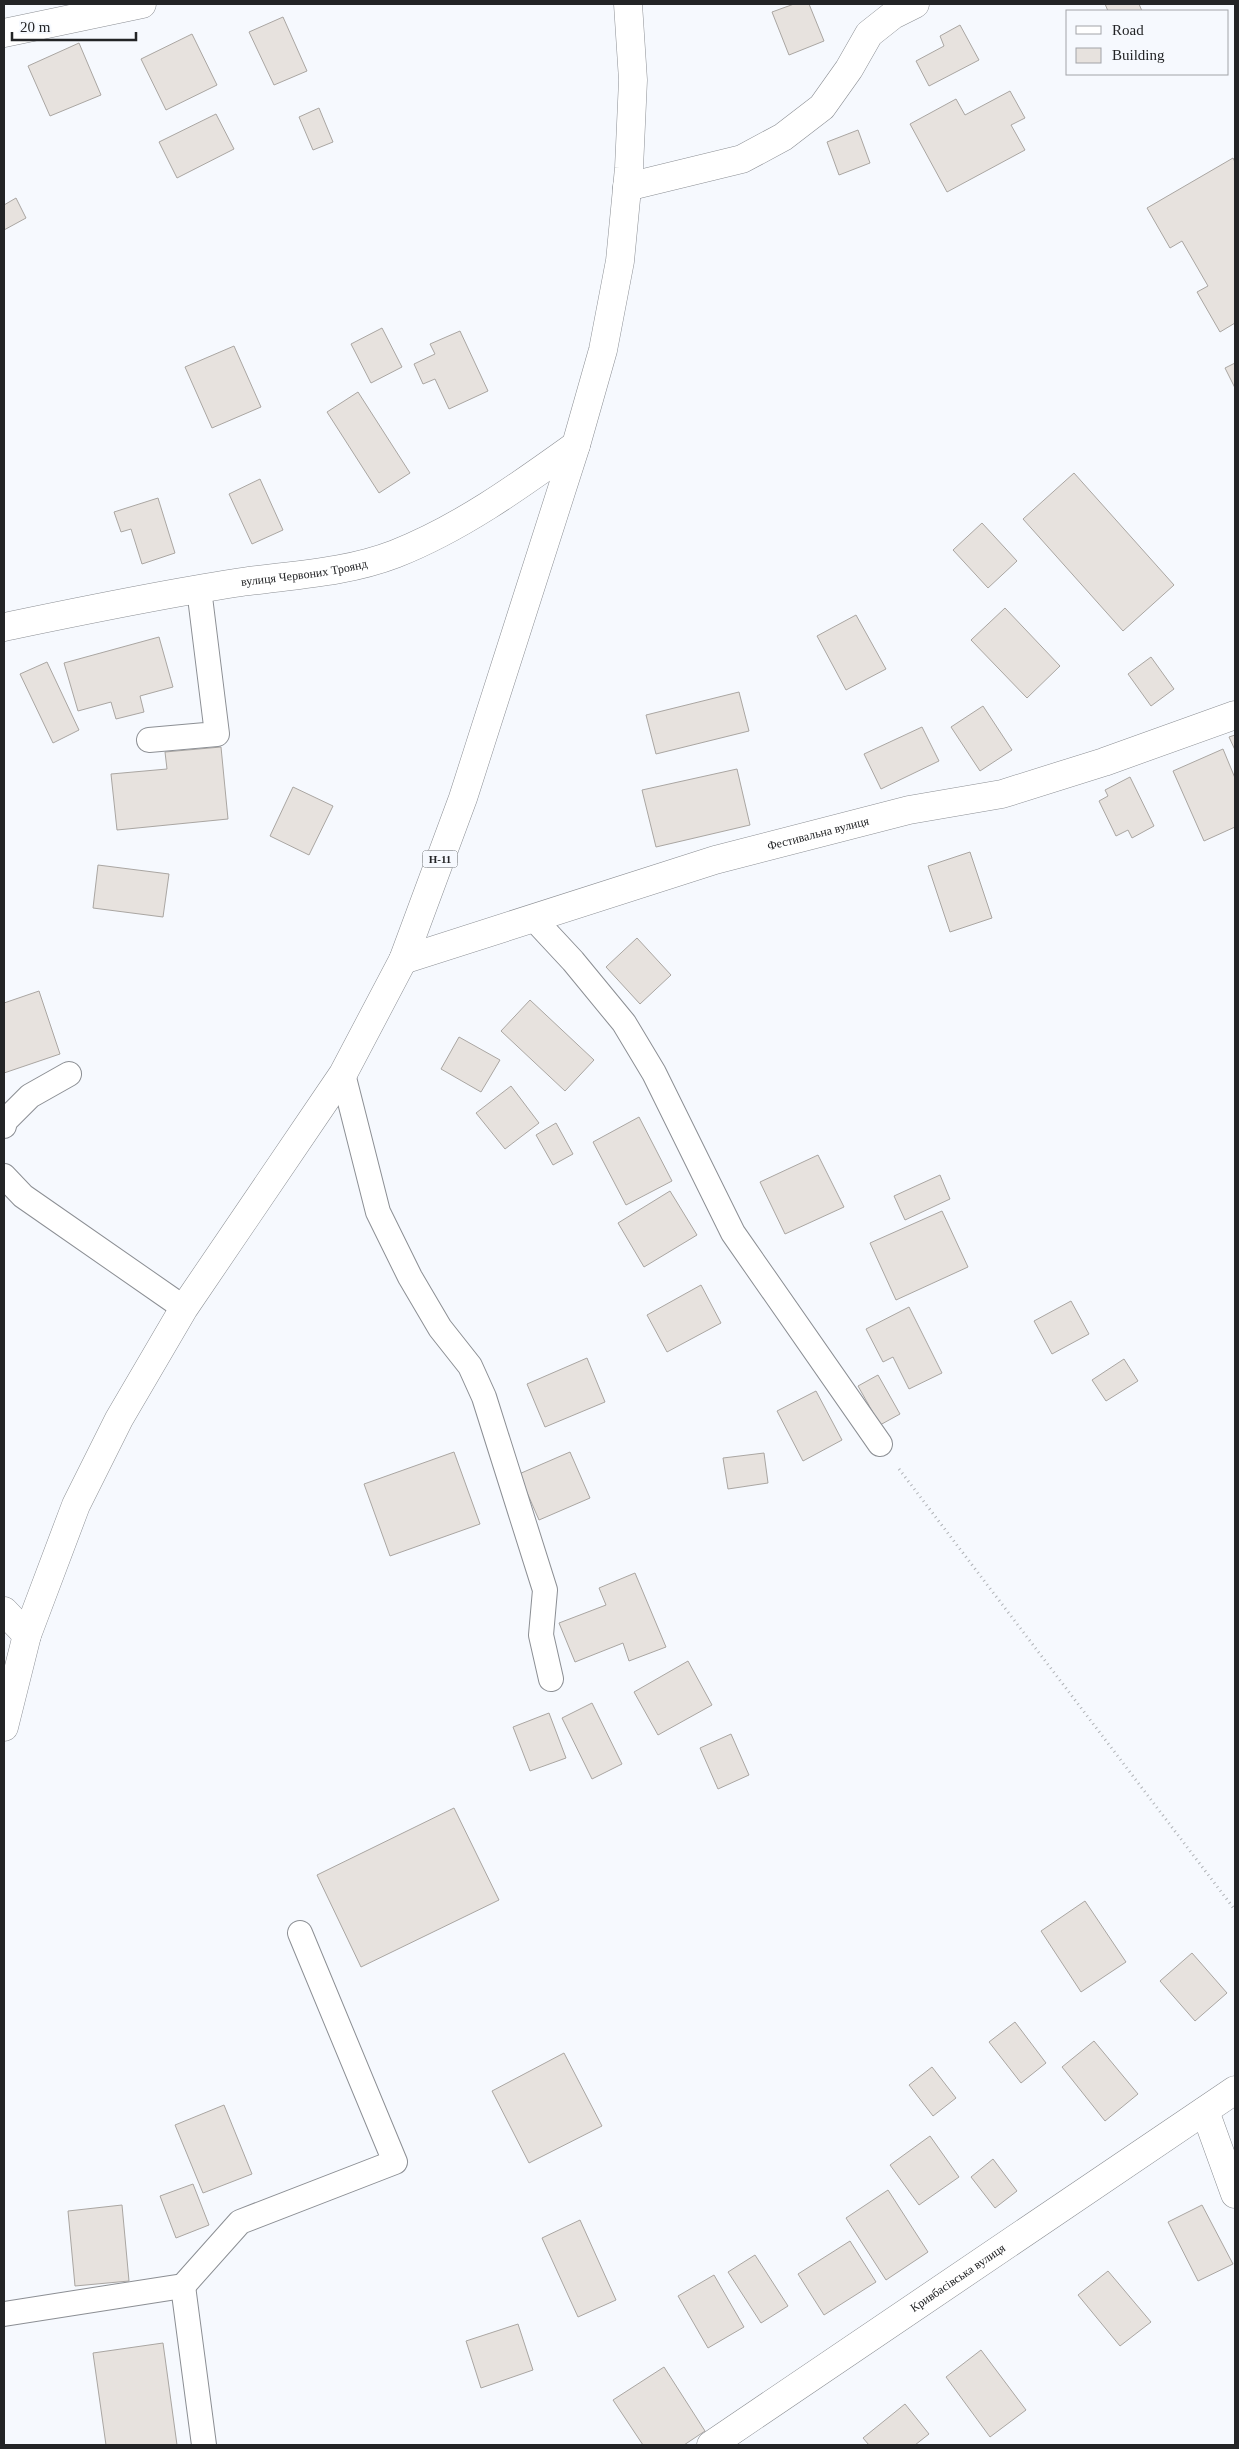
<svg xmlns="http://www.w3.org/2000/svg" width="1239" height="2449" font-family="Georgia,serif">
<style>
.building{fill:#e7e2de;stroke:#aaa6a2}
.lines{fill:none;stroke-linecap:round;stroke-linejoin:round}
.lane-casing{stroke:#8c8f94;stroke-width:26}
.street-casing{stroke:#8c8f94;stroke-width:29}
.primary-casing{stroke:#8c8f94;stroke-width:29}
.path{stroke:#b0b3b7;stroke-width:3;stroke-dasharray:1 4;stroke-linecap:butt}
.lane{stroke:#fff;stroke-width:24}
.street{stroke:#fff;stroke-width:28}
.primary{stroke:#fff;stroke-width:28}
.labels{text-anchor:middle;dominant-baseline:central;stroke-width:4;stroke-linejoin:round;paint-order:stroke}
.shield{fill:#f6f9fe;stroke:#626467;stroke-width:1}
.shield-label{font-size:11px;font-weight:bold;fill:#232426}
.street-label{font-size:12px;fill:#232426;stroke:#f6f9fe}
</style>
<rect width="100%" height="100%" fill="#f6f9fe"/>
<g class="building">
<polygon points="794,4 809,4 824,41 789,55 772,12"/>
<polygon points="1105,4 1139,4 1142,11 1108,11"/>
<polygon points="283,17 307,71 274,85 249,32"/>
<polygon points="960,25 979,60 929,86 916,61 944,46 940,36"/>
<polygon points="192,34 217,85 166,110 141,59"/>
<polygon points="79,43 101,95 50,116 28,66"/>
<polygon points="1010,91 1025,118 1011,125 1025,150 947,192 910,124 956,99 965,115"/>
<polygon points="319,108 333,142 313,150 299,117"/>
<polygon points="216,114 234,149 177,178 159,142"/>
<polygon points="858,130 870,163 839,175 827,142"/>
<polygon points="1233,158 1235,162 1235,323 1220,332 1197,292 1208,286 1182,241 1170,248 1147,208"/>
<polygon points="16,198 26,218 4,230 4,205"/>
<polygon points="382,328 402,367 371,383 351,344"/>
<polygon points="460,331 488,391 449,409 435,379 423,384 414,364 435,354 430,344"/>
<polygon points="234,346 261,407 212,428 185,367"/>
<polygon points="1235,363 1235,388 1225,368"/>
<polygon points="358,392 410,473 379,493 327,412"/>
<polygon points="1074,473 1174,585 1123,631 1023,519"/>
<polygon points="260,479 283,530 252,544 229,494"/>
<polygon points="158,498 175,553 142,564 131,529 121,532 114,512"/>
<polygon points="982,523 1017,561 988,588 953,550"/>
<polygon points="1005,608 1060,666 1027,698 971,640"/>
<polygon points="856,615 886,669 846,690 817,636"/>
<polygon points="159,637 173,687 140,696 144,712 116,719 111,702 78,711 64,663"/>
<polygon points="1151,657 1174,689 1151,706 1128,674"/>
<polygon points="47,662 79,730 53,743 20,674"/>
<polygon points="739,692 749,731 656,754 646,715"/>
<polygon points="983,706 1012,750 980,771 951,727"/>
<polygon points="922,727 939,761 881,789 864,754"/>
<polygon points="1235,735 1235,750 1229,737"/>
<polygon points="221,747 228,819 117,830 111,774 167,769 165,752"/>
<polygon points="1223,749 1235,778 1235,827 1204,841 1173,771"/>
<polygon points="737,769 750,825 656,847 642,790"/>
<polygon points="1130,777 1154,826 1132,838 1128,830 1116,836 1099,801 1108,796 1105,790"/>
<polygon points="293,787 333,806 309,855 270,836"/>
<polygon points="970,852 992,918 950,932 928,866"/>
<polygon points="98,865 169,874 163,917 93,908"/>
<polygon points="637,938 671,975 640,1004 606,967"/>
<polygon points="39,991 60,1054 4,1073 4,1003"/>
<polygon points="530,1000 594,1060 565,1091 501,1031"/>
<polygon points="459,1037 500,1060 481,1092 441,1069"/>
<polygon points="511,1086 539,1123 505,1149 476,1113"/>
<polygon points="639,1117 672,1181 626,1205 593,1142"/>
<polygon points="556,1123 573,1154 553,1165 536,1135"/>
<polygon points="818,1155 844,1207 785,1234 760,1182"/>
<polygon points="940,1175 950,1199 905,1220 894,1196"/>
<polygon points="670,1191 697,1235 644,1267 618,1223"/>
<polygon points="942,1211 968,1267 896,1300 870,1243"/>
<polygon points="701,1285 721,1323 667,1352 647,1315"/>
<polygon points="1071,1301 1089,1334 1052,1354 1034,1321"/>
<polygon points="909,1307 942,1373 909,1389 893,1357 883,1362 866,1329"/>
<polygon points="587,1358 605,1402 545,1427 527,1384"/>
<polygon points="1124,1359 1138,1381 1106,1401 1092,1380"/>
<polygon points="878,1375 900,1414 880,1425 858,1386"/>
<polygon points="816,1391 842,1440 803,1461 777,1411"/>
<polygon points="454,1452 480,1524 390,1556 364,1484"/>
<polygon points="570,1452 590,1498 539,1520 519,1474"/>
<polygon points="764,1453 768,1483 728,1489 723,1458"/>
<polygon points="635,1573 666,1647 629,1661 623,1643 575,1662 559,1623 606,1605 599,1588"/>
<polygon points="688,1661 712,1705 658,1735 634,1692"/>
<polygon points="592,1703 622,1764 592,1779 562,1718"/>
<polygon points="549,1713 566,1758 530,1771 513,1727"/>
<polygon points="731,1734 749,1775 718,1789 700,1748"/>
<polygon points="454,1808 499,1900 361,1967 317,1875"/>
<polygon points="1085,1901 1126,1962 1081,1992 1041,1931"/>
<polygon points="1192,1953 1227,1993 1195,2021 1160,1981"/>
<polygon points="1015,2022 1046,2063 1021,2083 989,2042"/>
<polygon points="1094,2041 1138,2094 1105,2121 1062,2067"/>
<polygon points="564,2053 602,2126 529,2163 492,2091"/>
<polygon points="932,2067 956,2098 933,2116 909,2085"/>
<polygon points="224,2105 252,2174 203,2193 175,2125"/>
<polygon points="930,2136 959,2177 919,2205 890,2165"/>
<polygon points="993,2159 1017,2191 995,2208 971,2177"/>
<polygon points="193,2184 209,2225 176,2238 160,2196"/>
<polygon points="888,2190 928,2252 886,2280 846,2218"/>
<polygon points="122,2205 129,2281 75,2286 68,2211"/>
<polygon points="1202,2205 1233,2264 1198,2281 1168,2222"/>
<polygon points="580,2220 616,2300 578,2317 542,2238"/>
<polygon points="850,2241 876,2282 824,2315 798,2274"/>
<polygon points="755,2255 788,2306 761,2323 728,2272"/>
<polygon points="1108,2271 1151,2322 1120,2346 1078,2295"/>
<polygon points="714,2275 744,2327 708,2348 678,2296"/>
<polygon points="518,2324 533,2370 481,2388 466,2341"/>
<polygon points="163,2343 177,2445 106,2445 93,2353"/>
<polygon points="981,2350 1026,2410 990,2437 946,2377"/>
<polygon points="664,2367 705,2431 684,2445 643,2445 613,2400"/>
<polygon points="905,2404 929,2434 915,2445 869,2445 863,2438"/>
</g>
<g class="lines">
<defs>
<g id="lane">
<polyline points="149,740 217,734 199,589"/>
<polyline points="533,918 573,961 624,1023 654,1073 733,1233 880,1444"/>
<polyline points="343,1074 378,1212 410,1277 440,1328 470,1366 484,1397 545,1590 541,1635 551,1679"/>
<polyline points="4,1126 5,1121 30,1096 69,1074"/>
<polyline points="4,1176 23,1196 184,1308"/>
<polyline points="183,2286 204,2445"/>
<polyline points="4,2314 183,2286 240,2222 395,2162 300,1933"/>
</g>
<g id="street">
<polyline points="4,33 142,4"/>
<polyline points="627,187 742,159 783,137 822,107 849,69 869,34 893,15 915,4"/>
<path id="s1" d="M 4,627 C 81,611 157,595 235,583 C 288,575 343,574 395,554 C 461,528 519,486 576,445"/>
<path id="s2" d="M 403,960 L 715,860 L 909,810 L 1002,794 L 1104,762 L 1235,715"/>
<polyline points="4,1611 27,1635"/>
<polyline points="1205,2111 1235,2194"/>
<path id="s3" d="M 711,2445 L 1235,2090"/>
</g>
<polyline id="primary" points="4,1727 27,1635 76,1505 119,1419 184,1308 343,1074 403,960 463,798 576,445 603,350 620,261 629,168 633,80 628,4"/>
</defs>
<use href="#lane" class="lane-casing"/>
<use href="#street" class="street-casing"/>
<use href="#primary" class="primary-casing"/>
<polyline class="path" points="899,1469 1235,1910"/>
<use href="#lane" class="lane"/>
<use href="#street" class="street"/>
<use href="#primary" class="primary"/>
</g>
<g class="labels">
<rect class="shield" x="422.5" y="850.5" width="35" height="17" rx="4"/>
<g class="shield-label">
<text x="440" y="859">Н-11</text>
</g>
<g class="street-label">
<text stroke="none"><textPath href="#s1" startOffset="305">вулиця Червоних Троянд</textPath></text>
<text stroke="none"><textPath href="#s2" startOffset="434">Фестивальна вулиця</textPath></text>
<text stroke="none"><textPath href="#s3" startOffset="298">Кривбасівська вулиця</textPath></text>
</g>
</g>
<rect width="1239" height="2449" fill="none" stroke="#232426" stroke-width="10"/>
<rect x="1066" y="10" width="162" height="65" fill="#f6f9fe" stroke="#a2a4a8"/>
<rect x="1076" y="26" width="25" height="8" fill="#ffffff" stroke="#a2a4a8"/>
<text x="1112" y="35" font-size="15" fill="#232426">Road</text>
<rect x="1076" y="48" width="25" height="15" fill="#e7e2de" stroke="#a2a4a8"/>
<text x="1112" y="60" font-size="15" fill="#232426">Building</text>
<path d="M12 32v8h124v-8" fill="none" stroke="#232426" stroke-width="2.5"/>
<text x="20" y="32" font-size="15" fill="#232426" stroke="#f6f9fe" stroke-width="4" paint-order="stroke">20 m</text>
</svg>
